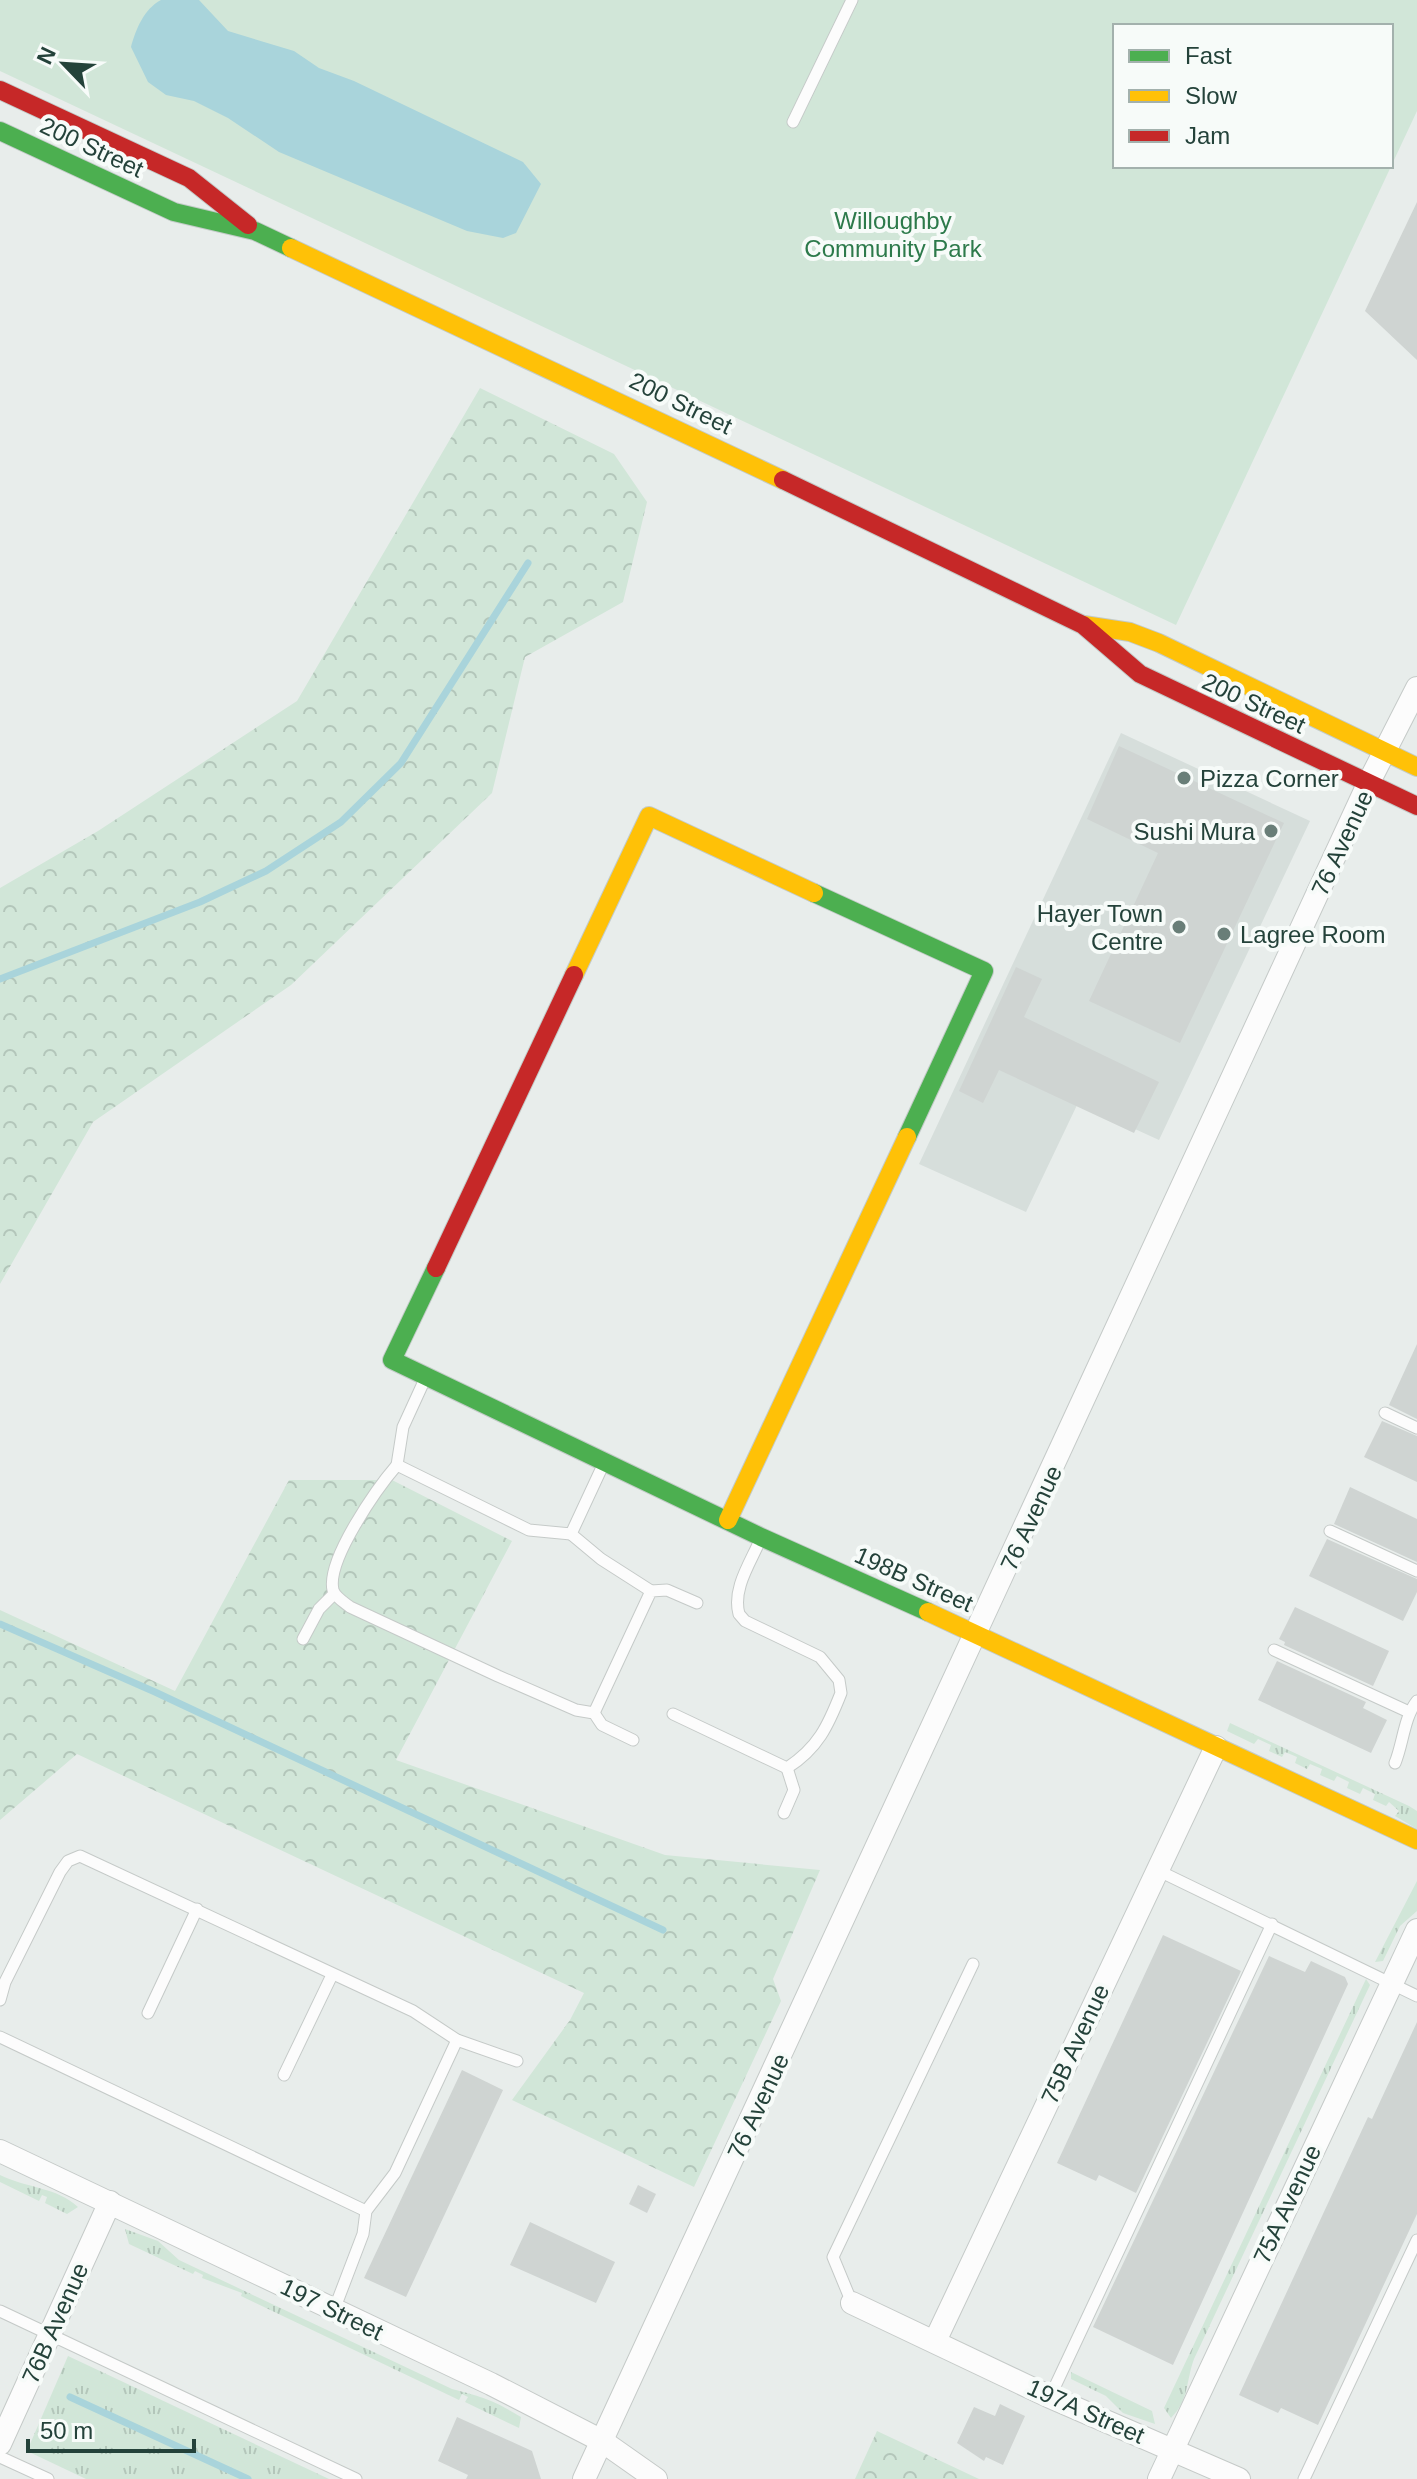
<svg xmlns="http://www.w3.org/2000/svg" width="1417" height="2479" font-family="Helvetica,sans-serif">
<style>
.built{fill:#d6dedb}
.grass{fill:url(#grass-tufts)}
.forest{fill:url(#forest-crowns)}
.park{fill:#d1e6d8;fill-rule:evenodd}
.water{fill:#a9d4db}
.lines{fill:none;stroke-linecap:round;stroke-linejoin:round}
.stream{stroke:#a9d4db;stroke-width:7}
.building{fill:#cfd4d2}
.lane-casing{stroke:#c5cac8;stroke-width:13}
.street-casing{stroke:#c5cac8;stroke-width:24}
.fast-casing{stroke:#c3cbc8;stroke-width:20}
.slow-casing{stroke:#c3cbc8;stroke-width:20}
.jam-casing{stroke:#c3cbc8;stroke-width:20}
.lane{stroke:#fcfcfc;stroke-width:11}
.street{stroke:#fcfcfc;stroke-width:22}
.fast{stroke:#4caf50;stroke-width:18}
.slow{stroke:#ffc107;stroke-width:18}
.jam{stroke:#c62828;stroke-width:18}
.poi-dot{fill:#697e78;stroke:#f7fbf9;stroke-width:3}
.labels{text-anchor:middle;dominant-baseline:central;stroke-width:8;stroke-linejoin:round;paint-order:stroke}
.street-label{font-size:24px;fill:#24423a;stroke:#f7fbf9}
.park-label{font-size:24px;fill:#2d7a4b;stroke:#f7fbf9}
.poi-label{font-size:24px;fill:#24423a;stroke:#f7fbf9;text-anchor:start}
</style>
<defs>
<pattern id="grass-tufts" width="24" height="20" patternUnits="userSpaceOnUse" patternTransform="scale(2)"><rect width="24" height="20" fill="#d1e6d8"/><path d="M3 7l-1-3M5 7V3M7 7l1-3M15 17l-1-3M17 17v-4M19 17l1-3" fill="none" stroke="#b3c6ba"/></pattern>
<pattern id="forest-crowns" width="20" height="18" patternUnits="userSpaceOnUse" patternTransform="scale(2)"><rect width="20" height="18" fill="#d1e6d8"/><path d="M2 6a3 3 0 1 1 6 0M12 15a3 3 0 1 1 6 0" fill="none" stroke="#b3c6ba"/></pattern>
</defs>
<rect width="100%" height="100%" fill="#e8edeb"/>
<polygon class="built" points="1121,733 1310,821 1159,1140 1078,1103 1026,1212 919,1164"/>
<g class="grass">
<polygon points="1230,1723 1409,1806 1417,1811 1417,1829 1395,1816 1399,1811 1389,1802 1386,1806 1373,1800 1375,1794 1363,1788 1360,1794 1347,1788 1349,1782 1337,1776 1334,1781 1320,1775 1322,1769 1310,1764 1307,1769 1295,1763 1297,1757 1285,1752 1282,1757 1269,1751 1271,1745 1258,1739 1254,1744 1227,1731"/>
<polygon points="1417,1881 1417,1911 1400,1926 1383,1961 1375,1962"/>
<path d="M 1366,1979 L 1370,1985 L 1194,2359 C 1186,2381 1189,2400 1171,2418 L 1164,2408 Z"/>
<path d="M 0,2175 C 26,2188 57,2187 78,2207 L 67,2214 L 45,2203 L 47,2197 L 42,2195 L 39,2201 L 0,2182 Z"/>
<path d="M 125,2229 L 158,2241 L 179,2260 L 452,2389 C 483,2397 493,2400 521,2417 L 519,2428 L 465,2402 L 468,2397 L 462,2394 L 459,2400 L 241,2296 L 242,2293 L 202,2278 L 203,2275 L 195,2271 L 193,2274 L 129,2244 Z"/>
<polygon points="68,2356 329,2479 86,2479 27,2451"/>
<polygon points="1071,2372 1152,2411 1155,2424 1123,2413 1106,2396 1071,2379"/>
</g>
<g class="forest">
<polygon points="480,388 614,454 647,502 623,602 525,657 492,793 291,985 93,1122 0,1284 0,888 98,831 297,701"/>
<polygon points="289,1480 392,1480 512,1541 396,1760 665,1855 820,1870 773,1979 781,2001 694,2187 512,2100 570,2020 584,1993 77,1754 0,1820 0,1610 175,1691"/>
<polygon points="877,2431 979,2479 855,2479"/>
</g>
<path class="park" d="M 0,0 L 1417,0 L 1417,111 L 1176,625 L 0,71 ZM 1115,26 L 1391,26 L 1391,166 L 1115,166 Z"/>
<path class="water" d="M 161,0 L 199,0 L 228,31 L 294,51 L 319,68 L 354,81 L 523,162 L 541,184 L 516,233 L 503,238 L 467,231 L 279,152 L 228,118 L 194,101 L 166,95 L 148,82 L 131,47 C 136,29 144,9 161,0 Z"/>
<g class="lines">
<g class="stream">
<polyline points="0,979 200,902 266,871 341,822 401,763 528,563"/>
<polyline points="0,1624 155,1692 663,1930"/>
<polyline points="70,2397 248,2479"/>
</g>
</g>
<g class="building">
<polygon points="1417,202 1417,360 1365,311"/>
<polygon points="1119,746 1284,823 1180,1043 1089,1001 1158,853 1087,819"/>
<polygon points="1016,967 1042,979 1024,1017 1159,1082 1134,1133 999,1070 983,1103 959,1091"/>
<polygon points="1417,1344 1417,1419 1389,1405"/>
<polygon points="1382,1421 1417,1436 1417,1482 1364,1457"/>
<polygon points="1350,1487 1417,1519 1417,1562 1334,1524"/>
<polygon points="1327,1539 1417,1579 1417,1592 1403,1621 1309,1576"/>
<polygon points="1295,1607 1389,1651 1373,1686 1284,1645 1285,1642 1279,1639"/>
<polygon points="1277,1661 1366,1702 1363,1708 1387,1720 1371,1753 1258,1700"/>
<polygon points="1163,1935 1241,1971 1136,2193 1099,2175 1096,2181 1057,2163"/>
<polygon points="1269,1956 1305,1972 1311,1961 1345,1977 1348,1984 1173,2365 1093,2327"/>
<polygon points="1417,2022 1417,2214 1318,2425 1281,2408 1278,2413 1239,2395 1368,2117 1372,2119"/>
<polygon points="462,2070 503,2090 406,2297 364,2278"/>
<polygon points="638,2185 656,2194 647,2213 629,2204"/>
<polygon points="530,2222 615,2262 596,2303 510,2265"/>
<polygon points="1000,2404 1025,2416 1003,2465 986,2457 984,2461 957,2443 974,2407 995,2416"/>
<polygon points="457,2417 532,2451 541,2479 466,2479 468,2475 438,2461"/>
</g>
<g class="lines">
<defs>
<g id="lane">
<polyline points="793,122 852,0"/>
<polyline points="1385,1413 1417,1428"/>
<path d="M 604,1463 L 571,1534 L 529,1530 L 397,1465 C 378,1487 326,1560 333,1590 C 335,1597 345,1603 350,1607 L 498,1676 L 576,1710 L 594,1713 L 602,1725 L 633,1740"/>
<polyline points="397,1465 403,1427 425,1379"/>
<polyline points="1330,1531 1417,1571"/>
<polyline points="571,1534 601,1559 651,1591"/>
<polyline points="303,1639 319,1609 334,1594"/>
<polyline points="1274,1650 1409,1712"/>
<polyline points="594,1713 651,1591 667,1590 697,1603"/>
<path d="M 673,1714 L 787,1768 C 818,1748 828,1726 841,1693 L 839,1680 L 820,1657 L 745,1621 L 739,1614 C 732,1588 751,1562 761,1538"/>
<path d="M 1395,1763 C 1403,1744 1404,1717 1417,1701"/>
<polyline points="784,1813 794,1790 787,1768"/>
<polyline points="1157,1870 1417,1996"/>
<polyline points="0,2000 5,1982 60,1872 68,1861 80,1856 413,2011 457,2040 517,2061"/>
<polyline points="148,2013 197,1909"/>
<polyline points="0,2037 366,2211"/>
<polyline points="284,2075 332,1975"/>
<polyline points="852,2303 833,2257 973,1964"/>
<polyline points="334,2310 363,2234 366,2211 395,2173 457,2040"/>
<polyline points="0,2311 356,2479"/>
<polyline points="1050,2397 1272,1924"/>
<polyline points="0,2457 48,2479"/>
<polyline points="1304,2479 1417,2240"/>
</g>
<g id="street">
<polyline points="0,2151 491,2384 602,2441 656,2479"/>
<polyline points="852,2303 1050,2397 1239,2479"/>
<polyline points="935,2341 1216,1747"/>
<polyline points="0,2444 110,2202"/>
<polyline points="584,2479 1369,782 1417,688"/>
<polyline points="1159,2479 1417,1930"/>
</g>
<g id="fast">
<polyline points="0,131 174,212 255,231 291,248"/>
<polyline points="814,893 984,971 907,1137"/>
<polyline points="436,1268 392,1360 761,1537 928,1612"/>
</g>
<g id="slow">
<polyline points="291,248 783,480"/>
<polyline points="1084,625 1130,632 1159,643 1417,767"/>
<polyline points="574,975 649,816 814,893"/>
<polyline points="728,1520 907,1137"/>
<polyline points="928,1612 1417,1840"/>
</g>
<g id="jam">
<polyline points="0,90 189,178 248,225"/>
<polyline points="783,480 1083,625 1140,674 1417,806"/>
<polyline points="436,1268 574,975"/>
</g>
</defs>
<use href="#lane" class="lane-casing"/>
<use href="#street" class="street-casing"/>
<use href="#fast" class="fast-casing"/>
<use href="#slow" class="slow-casing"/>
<use href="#jam" class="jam-casing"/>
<use href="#lane" class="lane"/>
<use href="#street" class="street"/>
<use href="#fast" class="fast"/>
<use href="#slow" class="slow"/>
<use href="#jam" class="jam"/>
</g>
<g class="poi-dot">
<circle cx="1184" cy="778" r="8"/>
<circle cx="1271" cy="831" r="8"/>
<circle cx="1179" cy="927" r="8"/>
<circle cx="1224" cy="934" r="8"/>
</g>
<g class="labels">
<g class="street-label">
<text transform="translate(92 147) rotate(25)">200 Street</text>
<text transform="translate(681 403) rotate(26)">200 Street</text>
<text transform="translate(1254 703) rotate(25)">200 Street</text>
<text transform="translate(1342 843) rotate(-65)">76 Avenue</text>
<text transform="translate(1031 1518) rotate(-65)">76 Avenue</text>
<text transform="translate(914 1579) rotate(24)">198B Street</text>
<text transform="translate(1075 2044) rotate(-65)">75B Avenue</text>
<text transform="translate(758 2106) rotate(-65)">76 Avenue</text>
<text transform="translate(1287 2204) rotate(-65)">75A Avenue</text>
<text transform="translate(332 2309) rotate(26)">197 Street</text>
<text transform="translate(55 2323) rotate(-66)">76B Avenue</text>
<text transform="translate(1086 2411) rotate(24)">197A Street</text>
</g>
<g class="park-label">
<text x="893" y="220">Willoughby<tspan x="893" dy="28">Community Park</tspan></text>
</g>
<g class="poi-label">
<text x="1200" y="778">Pizza Corner</text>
<text x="1255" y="831" text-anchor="end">Sushi Mura</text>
<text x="1163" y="913" text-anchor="end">Hayer Town<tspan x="1163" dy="28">Centre</tspan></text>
<text x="1240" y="934">Lagree Room</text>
</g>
</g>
<rect x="1113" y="24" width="280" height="144" fill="#f7fbf9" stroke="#a3b1ad" stroke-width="2"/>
<rect x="1129" y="50" width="40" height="12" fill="#4caf50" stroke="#a3b1ad" stroke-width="2"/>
<text x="1185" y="64" font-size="24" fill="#24423a">Fast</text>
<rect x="1129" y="90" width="40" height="12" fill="#ffc107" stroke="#a3b1ad" stroke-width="2"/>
<text x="1185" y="104" font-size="24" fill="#24423a">Slow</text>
<rect x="1129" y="130" width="40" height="12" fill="#c62828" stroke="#a3b1ad" stroke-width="2"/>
<text x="1185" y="144" font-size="24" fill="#24423a">Jam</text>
<g transform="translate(64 64) rotate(295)" stroke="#f7fbf9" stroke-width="6" paint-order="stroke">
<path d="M0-6L14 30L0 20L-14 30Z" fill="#24423a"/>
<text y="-12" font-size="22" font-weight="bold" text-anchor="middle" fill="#24423a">N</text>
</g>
<path d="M28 2439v12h166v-12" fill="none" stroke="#24423a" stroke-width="4"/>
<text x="40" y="2439" font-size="24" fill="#24423a" stroke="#f7fbf9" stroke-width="6" paint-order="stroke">50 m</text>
</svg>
